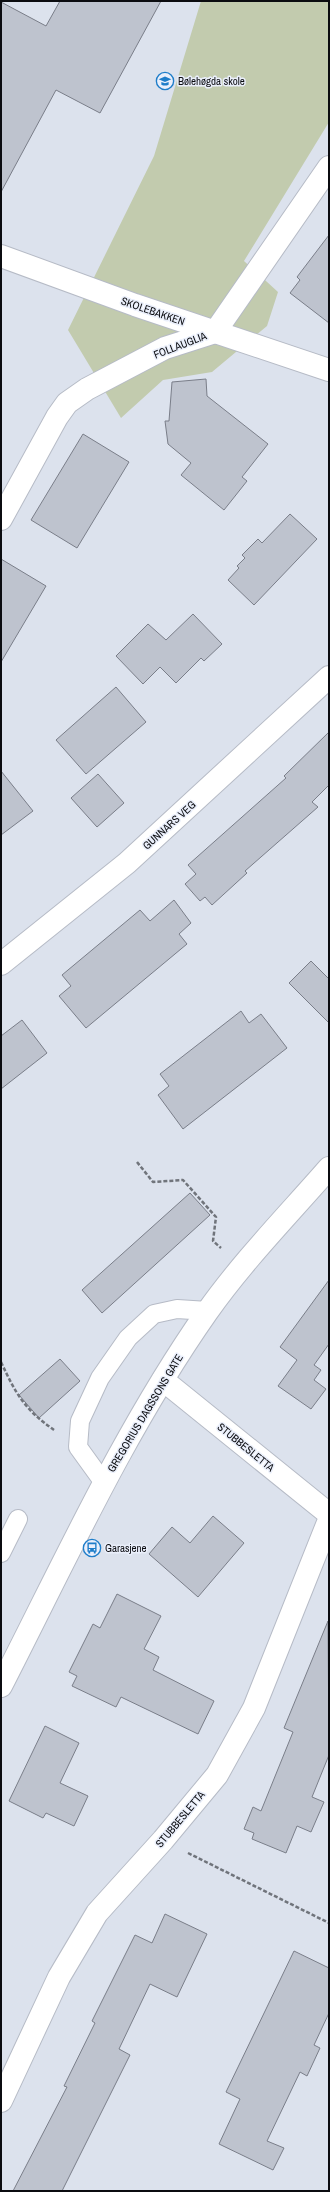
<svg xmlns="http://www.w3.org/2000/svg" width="330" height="2192" font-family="'Archivo Narrow',sans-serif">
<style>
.green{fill:#c2cbae}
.building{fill:#bec3ce;stroke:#7a7e89}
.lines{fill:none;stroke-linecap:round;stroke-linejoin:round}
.service-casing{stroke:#b6bbc6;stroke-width:20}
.minor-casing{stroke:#b6bbc6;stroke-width:24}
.tertiary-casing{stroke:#b6bbc6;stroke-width:24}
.path{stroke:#70747b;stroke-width:2.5;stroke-dasharray:4 2;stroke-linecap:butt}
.service{stroke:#fff;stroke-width:18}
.minor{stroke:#fff;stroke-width:22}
.tertiary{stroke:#fff;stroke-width:22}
.labels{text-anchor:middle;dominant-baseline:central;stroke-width:3;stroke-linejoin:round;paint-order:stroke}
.poi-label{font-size:11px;fill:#0b0c10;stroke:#eaeffb;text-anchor:start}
.street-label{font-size:11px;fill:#0b0c10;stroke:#eaeffb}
</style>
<rect width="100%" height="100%" fill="#dce2ed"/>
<polygon class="green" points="201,1 329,1 329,122 244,261 278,292 267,326 212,372 163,380 121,418 68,330 154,156"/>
<g class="building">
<polygon points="60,1 161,1 100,113 56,90 1,192 1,2 46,26"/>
<polygon points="329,235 329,323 290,293 300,280 297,277"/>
<polygon points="206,379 207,396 268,444 242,477 247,481 224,510 181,475 191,463 168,444 165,421 169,421 172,382"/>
<polygon points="83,434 129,462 77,548 31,520"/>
<polygon points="290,514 317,539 254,605 228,580 239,568 237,566 245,558 242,555 258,539 262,543"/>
<polygon points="1,559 46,586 1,662"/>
<polygon points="193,614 222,644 204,661 201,658 176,683 160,667 143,684 116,656 148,624 166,640"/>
<polygon points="116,687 146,722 86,774 56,740"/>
<polygon points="329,732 329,785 312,802 318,807 245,871 247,873 212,905 205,897 200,901 185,884 196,874 188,865 286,778 284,776"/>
<polygon points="1,771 33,811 1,835"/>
<polygon points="98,774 124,803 97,827 71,798"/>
<polygon points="174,900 191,923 179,934 187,944 86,1028 59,996 71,986 62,975 140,910 150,921"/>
<polygon points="311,961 329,979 329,1023 289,983"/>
<polygon points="241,1011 249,1023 261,1014 287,1048 183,1129 158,1095 169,1086 160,1074"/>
<polygon points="22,1020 47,1053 1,1089 1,1036"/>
<polygon points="190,1193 210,1215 102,1313 82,1290"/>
<polygon points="329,1280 329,1344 314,1365 321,1370 314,1380 326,1389 311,1409 278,1386 297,1360 280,1347"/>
<polygon points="60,1359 80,1381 39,1418 19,1395"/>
<polygon points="213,1516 244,1543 198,1597 149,1554 172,1527 190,1543"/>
<polygon points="117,1594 161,1616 144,1649 159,1657 153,1670 214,1701 198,1734 121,1697 116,1707 72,1686 77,1676 69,1672 93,1624 100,1628"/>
<polygon points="328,1621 329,1755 312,1797 324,1802 311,1832 297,1826 286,1853 252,1839 254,1833 244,1829 253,1807 261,1811 293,1732 284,1728"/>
<polygon points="45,1726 79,1743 60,1783 88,1796 74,1826 46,1813 43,1818 9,1801"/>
<polygon points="165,1914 207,1934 177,1997 150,1984 119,2049 130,2055 62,2191 13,2191 67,2087 64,2086 95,2023 92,2021 135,1935 152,1943"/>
<polygon points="294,1951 329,1968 329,2013 314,2045 320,2048 307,2076 300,2072 267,2141 284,2148 273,2170 219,2144 240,2099 226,2092"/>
</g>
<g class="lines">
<defs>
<g id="service">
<polyline points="104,1483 78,1447 80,1421 100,1378 128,1338 154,1314 177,1309 208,1311"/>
<polyline points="1,1553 18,1519"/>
</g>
<g id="minor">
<polyline points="1,256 135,305 329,370"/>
<polyline points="1,519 57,417 67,403 87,389 165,348 215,332 329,167"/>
<polyline points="1,964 127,863 329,677"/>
<polyline points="163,1380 329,1514"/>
<polyline points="1,2101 59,1977 97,1913 163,1840 217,1775 254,1708 329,1520"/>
</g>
<path id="tertiary" d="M 1,1686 C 66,1559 125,1429 207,1312 C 243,1261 288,1215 329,1168"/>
</defs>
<use href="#service" class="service-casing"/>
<use href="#minor" class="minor-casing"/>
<use href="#tertiary" class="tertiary-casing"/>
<g class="path">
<polyline points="137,1162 153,1182 183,1180 216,1217 213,1241 221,1248"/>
<path d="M 1,1362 C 16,1394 24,1409 54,1430"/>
<polyline points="188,1853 329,1923"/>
</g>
<use href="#service" class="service"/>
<use href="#minor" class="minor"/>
<use href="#tertiary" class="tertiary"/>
</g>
<defs>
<symbol id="school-ring" viewBox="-11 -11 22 22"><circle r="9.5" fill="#eaeffb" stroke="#1e7dc9" stroke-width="1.5"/><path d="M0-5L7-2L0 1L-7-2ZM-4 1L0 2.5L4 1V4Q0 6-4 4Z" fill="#1e7dc9"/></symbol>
<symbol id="bus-ring" viewBox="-11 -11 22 22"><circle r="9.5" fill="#eaeffb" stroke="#1e7dc9" stroke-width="1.5"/><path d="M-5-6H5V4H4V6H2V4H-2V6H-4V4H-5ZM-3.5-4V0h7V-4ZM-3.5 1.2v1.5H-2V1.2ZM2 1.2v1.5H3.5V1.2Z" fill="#1e7dc9"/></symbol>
</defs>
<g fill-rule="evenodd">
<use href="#school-ring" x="155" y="71" width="20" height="20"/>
<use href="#bus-ring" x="82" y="1538" width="20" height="20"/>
</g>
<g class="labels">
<g class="poi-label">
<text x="178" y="81">Bølehøgda skole</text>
<text x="105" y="1548">Garasjene</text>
</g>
<g class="street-label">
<text transform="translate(153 311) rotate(19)">SKOLEBAKKEN</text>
<text transform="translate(180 345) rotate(-21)">FOLLAUGLIA</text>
<text transform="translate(169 825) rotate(-42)">GUNNARS VEG</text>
<text transform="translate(145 1413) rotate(-59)">GREGORIUS DAGSSONS GATE</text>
<text transform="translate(246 1447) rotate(39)">STUBBESLETTA</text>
<text transform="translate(180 1819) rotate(-50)">STUBBESLETTA</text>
</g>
</g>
<rect width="330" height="2192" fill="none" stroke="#0b0c10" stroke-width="4"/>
</svg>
